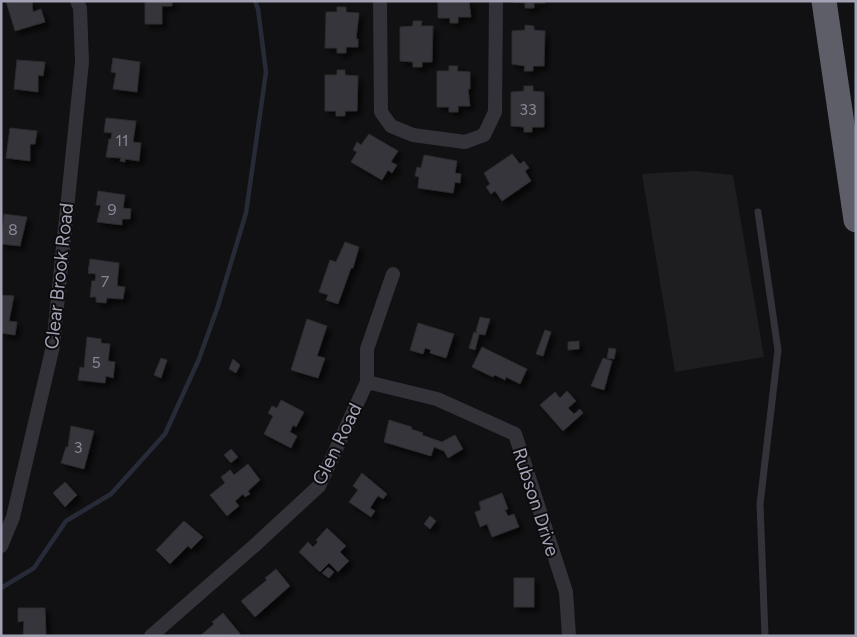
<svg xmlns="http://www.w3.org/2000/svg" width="857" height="637" font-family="Figtree,sans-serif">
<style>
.built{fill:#1e1d20}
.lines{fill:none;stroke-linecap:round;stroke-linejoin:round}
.stream{stroke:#272b37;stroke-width:4.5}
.building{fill:#36363b;stroke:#2c2b2f;filter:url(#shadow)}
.lane{stroke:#333238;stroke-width:7}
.street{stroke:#333238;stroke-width:14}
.highway{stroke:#5e5e69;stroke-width:25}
.labels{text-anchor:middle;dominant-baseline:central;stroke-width:4;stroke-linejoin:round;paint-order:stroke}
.number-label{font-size:16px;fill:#878796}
.street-label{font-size:19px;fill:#a2a2b4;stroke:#0c0c0e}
</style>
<defs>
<filter id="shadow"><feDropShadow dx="4.5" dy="4.5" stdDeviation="2.5" flood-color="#0009"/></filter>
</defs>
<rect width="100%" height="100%" fill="#111113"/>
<polygon class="built" points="695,171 733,175 764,357 675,372 642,174"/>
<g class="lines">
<polyline class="stream" points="1,588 34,568 66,521 111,494 165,434 199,359 218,306 246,213 266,72 258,9 255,1"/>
</g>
<g class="building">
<polygon points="6,1 32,1 33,12 41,9 45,22 15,31"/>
<polygon points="145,1 172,1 172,6 162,6 162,24 145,24"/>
<polygon points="438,1 469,1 471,17 458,17 458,23 450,23 450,18 438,18"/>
<polygon points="545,1 545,3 534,3 534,8 525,8 525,3 513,2"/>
<polygon points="337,7 346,7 346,12 359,13 356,39 358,39 358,47 346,47 346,53 337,53 337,48 325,48 326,12 337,12"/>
<polygon points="413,21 422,21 421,26 433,26 432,62 422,62 422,67 413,67 413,62 400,61 400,27 413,26"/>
<polygon points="525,25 534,26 534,30 545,31 544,66 533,66 533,71 524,71 525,66 512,64 512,31 525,30"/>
<polygon points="113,58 140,62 137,92 113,89 116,73 111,72"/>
<polygon points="17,60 45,62 43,76 38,75 38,92 14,89"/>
<polygon points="449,66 458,66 457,71 470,72 470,89 468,89 470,106 458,106 458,112 449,112 449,107 437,107 437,71 449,71"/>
<polygon points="337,70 345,70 345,75 358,76 357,111 345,111 345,116 336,116 336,111 325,111 325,75 337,75"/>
<polygon points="524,86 533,86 533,91 544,92 544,127 532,127 532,132 524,132 524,127 511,126 511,92 524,91"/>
<polygon points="106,118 136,121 133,142 141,143 139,161 125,159 125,162 120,161 121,158 106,157 109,139 111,139 112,133 104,132"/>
<polygon points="10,128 37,131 35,144 30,144 30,161 6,158"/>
<polygon points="369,134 398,151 391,162 397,165 392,173 388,170 382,180 351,162 357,152 353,150 357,142 361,145"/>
<polygon points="512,154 520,164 524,161 529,168 525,171 531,181 502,201 495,191 491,194 486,187 490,184 484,173"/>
<polygon points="424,155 457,161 455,173 461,174 460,183 455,182 453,193 418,188 419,177 415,176 417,167 421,168"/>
<polygon points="98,191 125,195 123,208 131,209 130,219 122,219 122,225 97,222 101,205 96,205"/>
<polygon points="4,214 27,217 20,246 1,244"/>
<polygon points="345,242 359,247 353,268 351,268 338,304 326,300 328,295 319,292 330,260 336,262"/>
<polygon points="90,259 119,263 117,286 125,287 123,299 107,298 106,303 96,302 96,297 90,297 92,281 95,281 96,274 88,273"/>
<polygon points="1,295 14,296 9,321 17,322 15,335 1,333"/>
<polygon points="480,317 490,319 485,335 479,334 475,350 469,348 474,332 478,333 476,331"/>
<polygon points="307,319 327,326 317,356 325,358 318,378 291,370"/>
<polygon points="418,323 454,334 446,358 430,353 431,350 425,348 423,354 410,350"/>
<polygon points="545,330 551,332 543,356 536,354"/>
<polygon points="87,337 101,339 101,343 110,344 108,361 115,362 113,378 106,376 105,383 78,380 80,367 84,368"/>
<polygon points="579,341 579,349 568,350 568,342"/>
<polygon points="482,347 527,369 520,384 506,377 505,380 495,375 493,377 472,367"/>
<polygon points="609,348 616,349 614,359 607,358"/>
<polygon points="161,358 167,360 161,378 154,375"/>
<polygon points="603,358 612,361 604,390 591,386"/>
<polygon points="233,359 240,365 236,373 229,369"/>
<polygon points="567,391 576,401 568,408 574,414 580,409 583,413 563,431 540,405 555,392 560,398"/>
<polygon points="281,400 304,412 296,427 293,425 290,432 297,436 291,448 264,434 273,416 268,413 272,406 277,408"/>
<polygon points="389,420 412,427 411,429 423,433 422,435 442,442 455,435 463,449 448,458 444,451 434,447 431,456 384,442"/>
<polygon points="71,426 94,431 84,469 61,463 66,447 68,447"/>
<polygon points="231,449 238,457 231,463 224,455"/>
<polygon points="248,464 260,480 248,491 250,494 245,497 243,494 235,501 239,506 227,516 210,495 225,483 221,477 230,470 234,475"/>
<polygon points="362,473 387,494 383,499 378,496 375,500 370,508 375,511 371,517 349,502 358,490 353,486"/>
<polygon points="65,482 77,495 65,507 53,493"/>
<polygon points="502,493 508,509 505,510 508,516 514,514 519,527 492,537 487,524 480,527 475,512 481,510 479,502"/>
<polygon points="430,516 436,521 430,529 424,524"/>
<polygon points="184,521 203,537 191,549 188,546 170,564 156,550"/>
<polygon points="327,528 346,546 340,552 349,561 338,572 329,563 320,572 299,552 308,542 313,547 318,542 316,540"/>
<polygon points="328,567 334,572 329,578 322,573"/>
<polygon points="276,569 290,586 255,617 241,601 267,580 265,578"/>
<rect x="514" y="578" width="20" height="29"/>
<polygon points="18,608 45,608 46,636 23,636 24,621 18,622"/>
<polygon points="223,613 241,635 200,636 214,624 212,622"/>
</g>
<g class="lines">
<polyline class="lane" points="758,212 778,350 760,504 765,636"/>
<g class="street">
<polyline points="380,1 381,112 391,126 413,135 465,142 484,135 495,112 496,1"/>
<polyline points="367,382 437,399 515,434 566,592 569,636"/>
<polyline points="1,546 13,517 53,346 82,62 80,8 77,1"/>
<polyline points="151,636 254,546 319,486 367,382 367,349 393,274"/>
</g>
<polyline class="highway" points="824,1 856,220"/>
</g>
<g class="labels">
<g class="number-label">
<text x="528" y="109">33</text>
<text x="122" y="140">11</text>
<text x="112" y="209">9</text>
<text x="13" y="229">8</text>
<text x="105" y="281">7</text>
<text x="96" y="362">5</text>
<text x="78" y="447">3</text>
</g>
<g class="street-label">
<text transform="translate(59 276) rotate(-84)">Clear Brook Road</text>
<text transform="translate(337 444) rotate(-64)">Glen Road</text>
<text transform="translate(536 502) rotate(72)">Rubson Drive</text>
</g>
</g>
<rect width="857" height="637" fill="none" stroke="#a2a2b4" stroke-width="5"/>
</svg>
